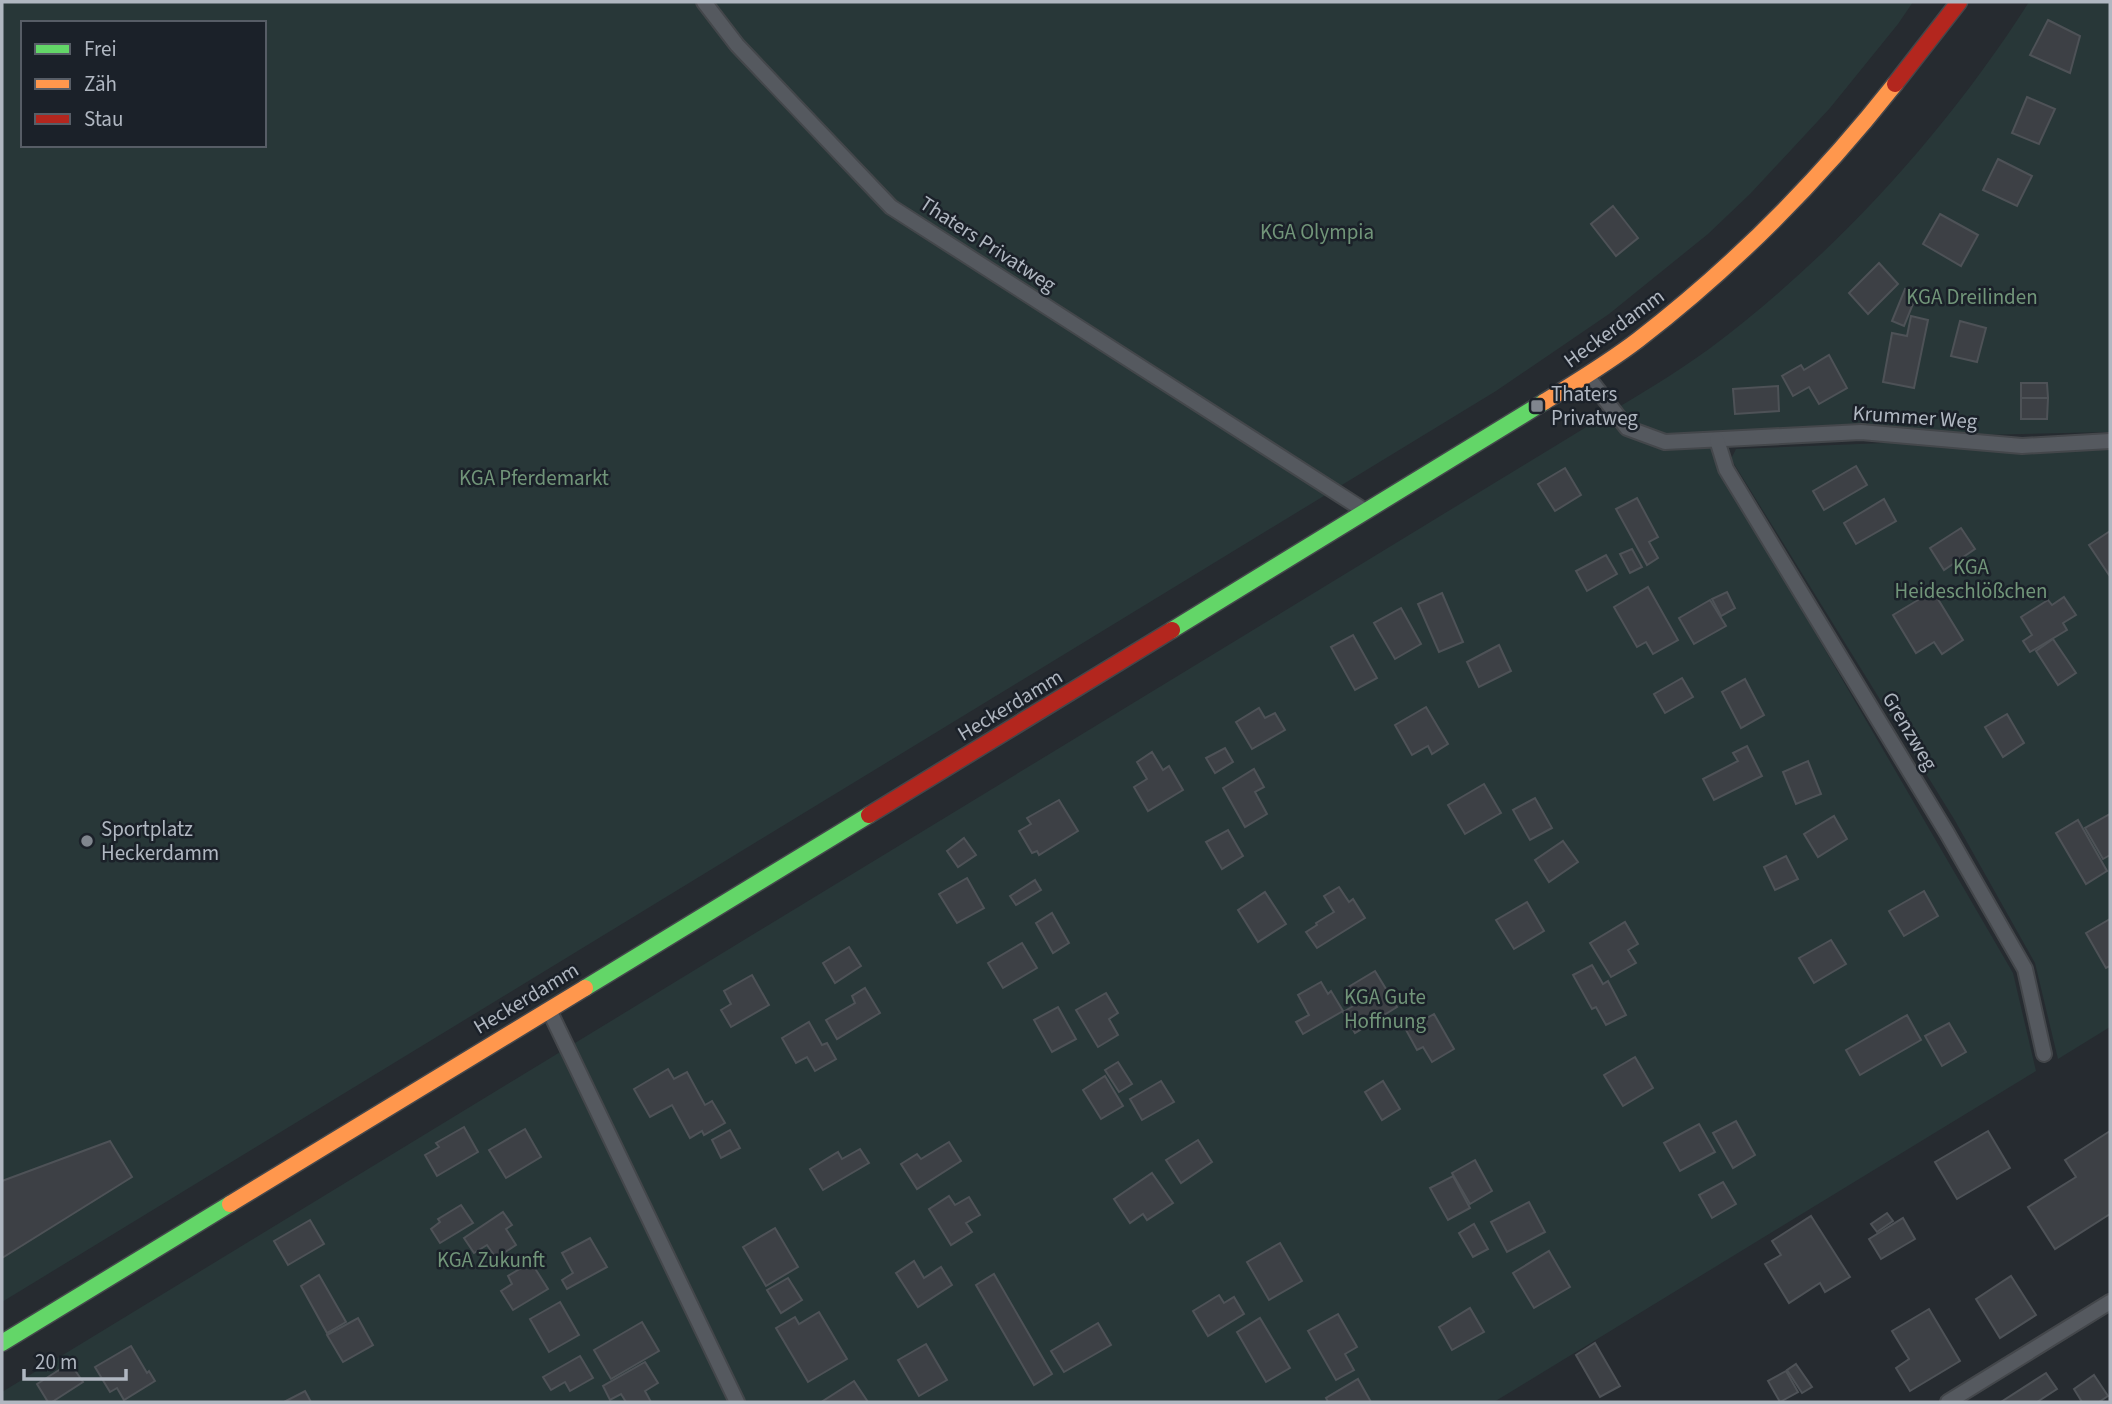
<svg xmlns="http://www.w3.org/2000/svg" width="2112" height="1404" font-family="'Source Sans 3',sans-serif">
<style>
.green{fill:#283738;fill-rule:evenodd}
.building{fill:#3d4045;stroke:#4e5257;stroke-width:2}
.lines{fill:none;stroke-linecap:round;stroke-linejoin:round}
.lane-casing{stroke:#44474b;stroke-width:18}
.fast-casing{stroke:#44474b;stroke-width:19}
.slow-casing{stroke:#44474b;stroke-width:19}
.jam-casing{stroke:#44474b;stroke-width:19}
.lane{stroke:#55595f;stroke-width:14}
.fast{stroke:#63d668;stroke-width:16}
.slow{stroke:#ff974d;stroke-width:16}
.jam{stroke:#b3261e;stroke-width:16}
.poi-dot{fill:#80868e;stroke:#1b2129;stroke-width:2.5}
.labels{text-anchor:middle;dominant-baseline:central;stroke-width:5;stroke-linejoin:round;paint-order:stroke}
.park-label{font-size:21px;fill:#719579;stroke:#1b2129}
.street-label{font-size:21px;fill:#b0b7c1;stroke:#1b2129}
.poi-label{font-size:21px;fill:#b0b7c1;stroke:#1b2129;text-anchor:start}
</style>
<rect width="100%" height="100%" fill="#262b30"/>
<g class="green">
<path d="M 2,2 L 1913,2 L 1898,24 L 1830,108 L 1750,194 L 1708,234 L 1609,314 L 1496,391 L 2,1302 ZM 23,23 L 264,23 L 264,145 L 23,145 Z"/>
<path d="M 2029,2 L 2110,2 L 2110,432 L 1714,441 L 1717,464 L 2013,973 L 2036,1071 L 1494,1402 L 2,1402 L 2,1392 L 1606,415 C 1640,394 1676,373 1709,349 C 1835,254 1944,135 2029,2 Z"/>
<polygon points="2110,434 2110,1027 2058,1059 2035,963 1954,819 1731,459 1736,449"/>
</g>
<g class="building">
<polygon points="2048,20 2080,36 2070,73 2030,55"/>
<polygon points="2027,97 2055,109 2039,144 2012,133"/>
<polygon points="1998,159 2032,176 2017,206 1983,190"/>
<polygon points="1613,206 1638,238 1616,256 1591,224"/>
<polygon points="1940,214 1978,235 1961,266 1923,244"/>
<polygon points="1879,263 1898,284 1868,314 1849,293"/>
<polygon points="1905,289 1917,294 1904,326 1892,321"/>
<polygon points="1911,316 1928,320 1914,388 1883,382 1892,333 1907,336"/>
<polygon points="1960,321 1986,328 1977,362 1951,356"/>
<polygon points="1829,355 1847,388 1819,404 1809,387 1793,396 1782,376 1801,365 1804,370"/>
<polygon points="2021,383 2047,383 2048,398 2021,398"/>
<polygon points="1778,386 1779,411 1735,414 1733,389"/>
<polygon points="2021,398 2048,398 2047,419 2021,419"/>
<polygon points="1856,466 1867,485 1824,510 1813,491"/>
<polygon points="1565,468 1581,495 1555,511 1538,484"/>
<polygon points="1637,498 1658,537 1649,542 1658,558 1647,565 1616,509"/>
<polygon points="1884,499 1896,521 1856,544 1844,523"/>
<polygon points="1961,528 1975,549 1944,570 1930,548"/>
<polygon points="2110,531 2110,574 2109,575 2089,545"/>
<polygon points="1632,549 1642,567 1630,573 1620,554"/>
<polygon points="1606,555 1617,574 1587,591 1576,571"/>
<polygon points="1648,587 1678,640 1653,654 1646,642 1637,647 1614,607"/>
<polygon points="1933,591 1963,640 1942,654 1934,642 1916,653 1893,615"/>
<polygon points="1727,592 1735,608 1721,616 1712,599"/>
<polygon points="1442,593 1463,642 1439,652 1418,604"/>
<polygon points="2064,597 2076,615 2063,623 2067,630 2030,652 2023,641 2032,635 2021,617 2048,600 2052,605"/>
<polygon points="1710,600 1726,626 1694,644 1679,618"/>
<polygon points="1401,608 1421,644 1395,659 1374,623"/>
<polygon points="1353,635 1377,678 1355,690 1331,647"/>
<polygon points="2053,639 2076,673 2058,685 2036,651"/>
<polygon points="1499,645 1511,671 1479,687 1467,662"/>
<polygon points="1682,678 1693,697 1665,713 1654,694"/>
<polygon points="1745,679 1764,715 1741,728 1722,692"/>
<polygon points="1426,707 1448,744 1432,754 1428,746 1412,755 1395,725"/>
<polygon points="1259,708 1265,718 1275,713 1285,730 1252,749 1236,722"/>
<polygon points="2007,714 2024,743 2003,757 1985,727"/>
<polygon points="1747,746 1762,776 1714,800 1703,779 1738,761 1733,753"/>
<polygon points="1225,748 1233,762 1215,773 1206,758"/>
<polygon points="1152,752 1163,770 1169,766 1183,790 1148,811 1134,787 1147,779 1137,762"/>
<polygon points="1808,761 1821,794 1796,804 1783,772"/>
<polygon points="1254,769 1264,787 1255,792 1267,814 1245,827 1223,788"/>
<polygon points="1484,784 1501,813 1465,834 1448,805"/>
<polygon points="1535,798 1552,828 1530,840 1513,810"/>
<polygon points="1059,800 1078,831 1039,855 1037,851 1032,853 1019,831 1031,824 1027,818"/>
<polygon points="2110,814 2110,855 2103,859 2085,828"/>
<polygon points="1834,816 1847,839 1818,857 1804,834"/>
<polygon points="2078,820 2107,871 2086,884 2056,833"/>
<polygon points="1228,830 1243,856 1222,869 1206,842"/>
<polygon points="964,838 976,855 958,867 947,851"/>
<polygon points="1563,841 1578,862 1549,882 1535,860"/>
<polygon points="1786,856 1798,879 1775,890 1764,867"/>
<polygon points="967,878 984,908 957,923 939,894"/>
<polygon points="1035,880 1041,890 1016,905 1010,896"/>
<polygon points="1339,887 1349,902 1353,899 1365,918 1317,948 1306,932 1317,925 1316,923 1334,912 1324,896"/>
<polygon points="1924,891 1938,916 1904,936 1889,911"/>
<polygon points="1265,892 1286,924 1258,942 1238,910"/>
<polygon points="1527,902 1544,931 1514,949 1496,920"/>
<polygon points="1052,913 1069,943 1053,953 1036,923"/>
<polygon points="2110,919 2110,966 2106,968 2086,933"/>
<polygon points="1625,922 1638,944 1628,950 1636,963 1611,977 1590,943"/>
<polygon points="1831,940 1846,964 1814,983 1799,958"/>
<polygon points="1022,943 1037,968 1003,988 988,963"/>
<polygon points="849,947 861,966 835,983 823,963"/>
<polygon points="1592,965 1603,984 1608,981 1626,1015 1606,1025 1596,1007 1592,1009 1573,975"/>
<polygon points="1375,971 1397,1007 1355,1033 1343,1012 1355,1005 1345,989"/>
<polygon points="752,975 769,1005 731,1027 721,1010 731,1004 724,991"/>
<polygon points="1321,982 1328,994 1331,991 1343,1011 1303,1034 1296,1022 1309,1015 1298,995"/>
<polygon points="865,988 880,1013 837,1039 826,1020 855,1003 852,996"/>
<polygon points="1106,993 1118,1013 1109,1019 1118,1035 1098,1047 1076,1010"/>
<polygon points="1058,1007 1076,1039 1052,1052 1034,1020"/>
<polygon points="1434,1014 1454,1049 1432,1062 1423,1047 1417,1050 1406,1030"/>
<polygon points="1907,1015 1921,1040 1860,1075 1846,1050"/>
<polygon points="809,1022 822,1045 827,1043 836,1059 815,1071 807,1057 796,1063 782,1038"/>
<polygon points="1949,1023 1966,1052 1942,1066 1925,1036"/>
<polygon points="1635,1057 1653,1088 1623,1106 1604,1075"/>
<polygon points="1118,1062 1132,1084 1119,1092 1105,1070"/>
<polygon points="668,1069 674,1079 687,1072 705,1105 712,1101 725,1123 704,1135 702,1131 690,1138 672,1105 650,1117 634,1089"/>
<polygon points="1105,1076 1123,1106 1101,1119 1083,1090"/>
<polygon points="1161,1081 1174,1102 1142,1120 1130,1099"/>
<polygon points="1383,1081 1400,1109 1382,1120 1365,1092"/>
<polygon points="1736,1121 1755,1155 1733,1168 1713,1133"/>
<polygon points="1699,1124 1715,1152 1680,1171 1664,1143"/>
<polygon points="464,1127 478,1152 437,1176 425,1155 439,1147 436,1143"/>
<polygon points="525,1129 541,1157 506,1178 489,1150"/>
<polygon points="730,1130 740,1148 721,1158 712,1140"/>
<polygon points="1988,1131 2010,1168 1957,1199 1935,1162"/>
<polygon points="2110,1131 2110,1214 2055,1249 2028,1207 2076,1177 2065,1160"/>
<polygon points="1198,1140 1212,1162 1181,1183 1166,1160"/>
<polygon points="110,1141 132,1177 2,1258 2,1181"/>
<polygon points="949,1142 961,1161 917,1189 901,1164 917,1154 921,1159"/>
<polygon points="860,1149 869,1163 823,1190 810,1169 838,1152 842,1159"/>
<polygon points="1475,1160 1492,1191 1470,1204 1452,1173"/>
<polygon points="1152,1173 1173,1203 1147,1220 1143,1214 1130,1223 1114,1199"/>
<polygon points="1453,1176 1470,1208 1448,1220 1430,1188"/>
<polygon points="1723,1182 1736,1204 1712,1218 1699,1195"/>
<polygon points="949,1196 955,1205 969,1197 980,1215 966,1223 972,1232 951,1245 929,1209"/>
<polygon points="1529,1202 1545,1232 1507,1252 1491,1222"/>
<polygon points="461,1205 473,1223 440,1243 431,1229 440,1222 438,1219"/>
<polygon points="503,1212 512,1225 506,1229 516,1245 496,1258 487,1245 474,1253 464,1238"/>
<polygon points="1887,1213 1893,1221 1877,1232 1871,1224"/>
<polygon points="1811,1216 1850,1277 1825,1292 1820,1283 1789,1303 1765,1264 1781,1255 1772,1241"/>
<polygon points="1903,1218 1915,1239 1881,1259 1869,1239"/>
<polygon points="310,1220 324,1244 288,1265 274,1241"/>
<polygon points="1474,1224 1488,1249 1473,1257 1459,1233"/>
<polygon points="775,1228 798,1267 766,1286 743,1247"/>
<polygon points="590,1238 607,1267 567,1289 562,1280 573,1273 562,1253"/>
<polygon points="1280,1243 1302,1281 1269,1300 1247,1262"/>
<polygon points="1549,1251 1570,1287 1534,1308 1513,1273"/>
<polygon points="914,1261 924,1278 941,1267 952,1285 918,1307 896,1273"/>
<polygon points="531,1262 548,1289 513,1310 501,1291 512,1284 508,1276"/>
<polygon points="994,1274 1052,1374 1034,1385 976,1285"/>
<polygon points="319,1275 346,1322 327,1333 301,1286"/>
<polygon points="2011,1276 2036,1315 2000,1338 1976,1299"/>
<polygon points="788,1278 802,1300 781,1313 767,1290"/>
<polygon points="1219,1295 1224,1303 1234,1297 1244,1314 1208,1336 1193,1311"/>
<polygon points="560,1302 579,1335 549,1352 530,1319"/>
<polygon points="1470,1308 1484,1332 1452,1350 1439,1327"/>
<polygon points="1929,1309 1960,1361 1910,1391 1896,1368 1909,1359 1892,1331"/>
<polygon points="819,1312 847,1359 808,1382 776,1328 795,1317 799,1324"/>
<polygon points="1338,1314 1357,1347 1345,1354 1354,1370 1336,1380 1308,1331"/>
<polygon points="358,1318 373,1345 343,1362 327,1335"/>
<polygon points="1260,1318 1290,1368 1266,1382 1237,1332"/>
<polygon points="642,1322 659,1351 611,1379 594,1350"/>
<polygon points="1098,1323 1111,1345 1064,1372 1051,1351"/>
<polygon points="1595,1343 1620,1386 1600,1397 1576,1355"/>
<polygon points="926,1344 947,1380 919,1396 898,1360"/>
<polygon points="131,1346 147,1373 149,1371 155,1381 124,1400 117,1388 110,1392 95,1367"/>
<polygon points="580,1356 593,1378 570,1391 565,1382 551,1390 543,1377"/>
<polygon points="645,1362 658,1383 645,1391 651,1402 626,1402 621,1394 610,1400 603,1386"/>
<polygon points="70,1363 83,1382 52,1402 48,1402 37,1384"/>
<polygon points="1796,1364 1812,1387 1802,1393 1787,1370"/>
<polygon points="1786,1371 1798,1392 1780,1402 1768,1381"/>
<polygon points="2046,1373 2057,1389 2037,1402 2001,1402"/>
<polygon points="2094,1375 2108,1396 2099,1402 2082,1402 2074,1389"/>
<polygon points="1358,1379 1371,1402 1328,1402 1326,1398"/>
<polygon points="854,1381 868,1402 824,1402 823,1401"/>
<polygon points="305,1391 311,1402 284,1402"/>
</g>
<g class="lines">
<defs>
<g id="lane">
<polyline points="704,2 737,45 891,207 1362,509"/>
<polyline points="1587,376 1627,428 1665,442 1861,432 2022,446 2110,441"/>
<polyline points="1717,440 1726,469 1947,833 2025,969 2044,1054"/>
<polyline points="550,1012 737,1402"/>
<polyline points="1948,1402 2110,1302"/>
</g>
<g id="fast">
<polyline points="1172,630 1544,402"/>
<polyline points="585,988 869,815"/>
<polyline points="2,1343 230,1204"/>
</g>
<g id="slow">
<path d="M 1544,402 C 1576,382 1608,363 1638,340 C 1734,266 1820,179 1895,84"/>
<polyline points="230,1204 585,988"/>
</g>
<g id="jam">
<polyline points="1895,84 1959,2"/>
<polyline points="869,815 1172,630"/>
</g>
</defs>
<use href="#lane" class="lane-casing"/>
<use href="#fast" class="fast-casing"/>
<use href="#slow" class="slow-casing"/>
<use href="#jam" class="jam-casing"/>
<use href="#lane" class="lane"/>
<use href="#fast" class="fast"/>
<use href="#slow" class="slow"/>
<use href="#jam" class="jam"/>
</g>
<g class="poi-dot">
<rect x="1530" y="399" width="14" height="14" rx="3.5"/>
<circle cx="87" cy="841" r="7"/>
</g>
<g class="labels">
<g class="park-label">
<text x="1317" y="232">KGA Olympia</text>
<text x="1972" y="297">KGA Dreilinden</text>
<text x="534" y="478">KGA Pferdemarkt</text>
<text x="1971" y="567">KGA<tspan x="1971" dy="24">Heideschlößchen</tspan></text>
<text x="1385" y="997">KGA Gute<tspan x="1385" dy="24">Hoffnung</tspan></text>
<text x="491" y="1260">KGA Zukunft</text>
</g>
<g class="street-label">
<text transform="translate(988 244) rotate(33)">Thaters Privatweg</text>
<text transform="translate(1614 328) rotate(-36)">Heckerdamm</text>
<text transform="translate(1915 417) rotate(4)">Krummer Weg</text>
<text transform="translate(1010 705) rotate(-31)">Heckerdamm</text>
<text transform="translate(1910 731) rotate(59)">Grenzweg</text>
<text transform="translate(526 998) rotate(-31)">Heckerdamm</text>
</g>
<g class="poi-label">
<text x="1551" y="394">Thaters<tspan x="1551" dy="24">Privatweg</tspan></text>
<text x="101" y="829">Sportplatz<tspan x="101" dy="24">Heckerdamm</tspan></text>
</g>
</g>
<rect width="2112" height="1404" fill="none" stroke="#b0b7c1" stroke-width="7"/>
<rect x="21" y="21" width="245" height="126" fill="#1b2129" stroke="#575d66" stroke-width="2"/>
<rect x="35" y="44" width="35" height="10" fill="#63d668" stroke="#575d66" stroke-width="2"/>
<text x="84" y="56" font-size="21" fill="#b0b7c1">Frei</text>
<rect x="35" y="79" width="35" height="10" fill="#ff974d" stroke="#575d66" stroke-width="2"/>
<text x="84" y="91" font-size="21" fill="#b0b7c1">Zäh</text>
<rect x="35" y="114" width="35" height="10" fill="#b3261e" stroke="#575d66" stroke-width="2"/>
<text x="84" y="126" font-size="21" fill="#b0b7c1">Stau</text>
<path d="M24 1369v10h102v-10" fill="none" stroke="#b0b7c1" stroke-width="3.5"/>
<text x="35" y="1369" font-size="21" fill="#b0b7c1" stroke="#1b2129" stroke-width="5" paint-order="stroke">20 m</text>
</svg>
